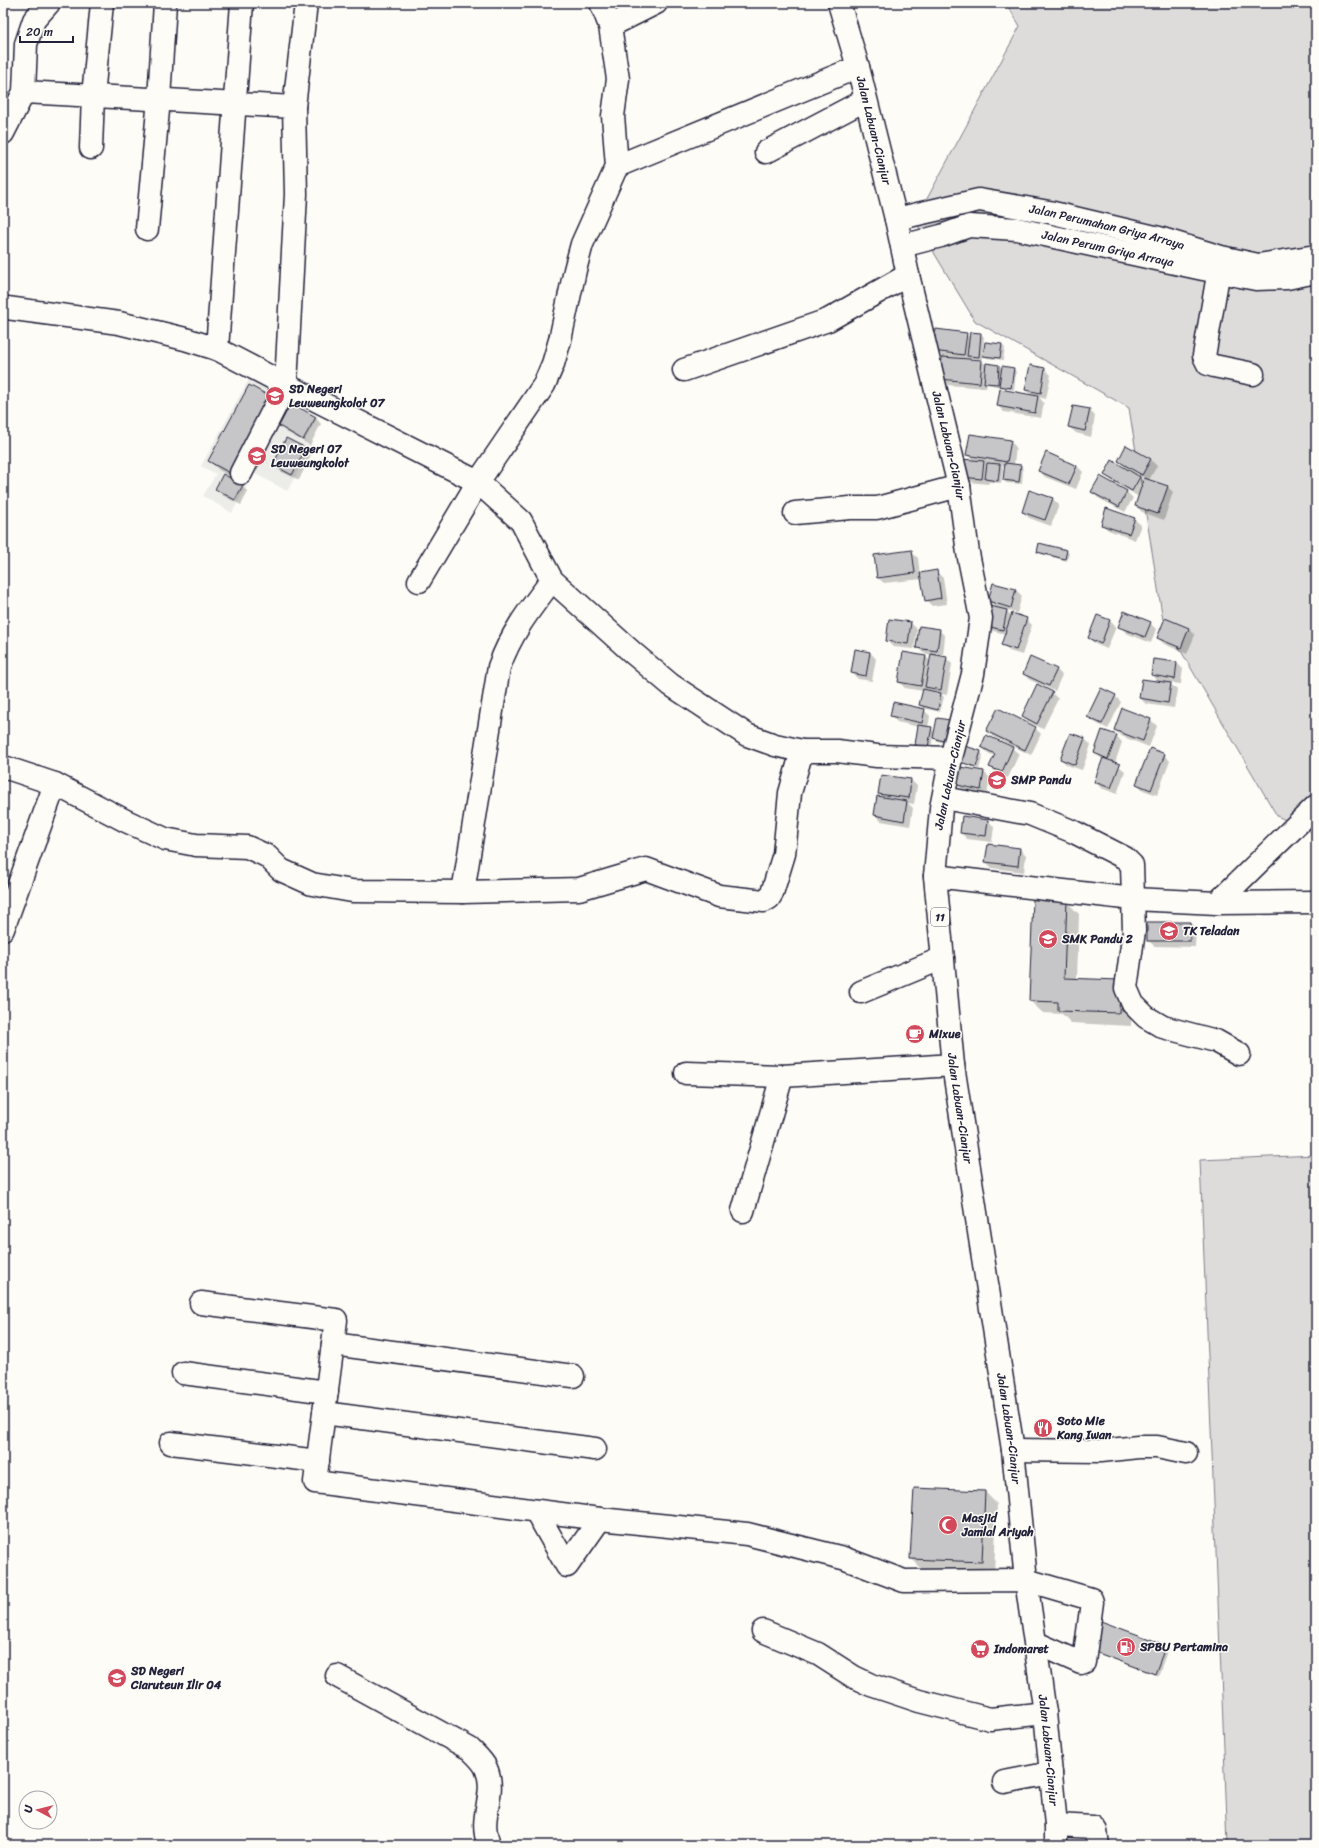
<svg xmlns="http://www.w3.org/2000/svg" width="1319" height="1848" font-family="Sriracha,sans-serif">
<style>
.built{fill:#ecece9}
.green{fill:#dddcdb;stroke:#807f8b}
.shadow{fill:#0003;fill-rule:evenodd}
.building{fill:#c6c6c8;stroke:#22223b}
.lines{fill:none;stroke-linecap:round;stroke-linejoin:round}
.minor-casing{stroke:#22223b;stroke-width:25}
.highway-casing{stroke:#22223b;stroke-width:25}
.minor{stroke:#fdfcf7;stroke-width:22}
.highway{stroke:#fdfcf7;stroke-width:22}
.labels{text-anchor:middle;dominant-baseline:central;stroke-width:3;stroke-linejoin:round;paint-order:stroke}
.shield{fill:#fdfcf7;stroke:#646373;stroke-width:1}
.shield-label{font-size:11px;font-weight:bold;fill:#22223b}
.street-label{font-size:12px;fill:#22223b;stroke:#fdfcf7}
.poi-label{font-size:12px;font-weight:bold;fill:#22223b;stroke:#fdfcf7;text-anchor:start}
</style>
<rect width="100%" height="100%" fill="#fdfcf7"/>
<filter id="ink" filterUnits="userSpaceOnUse"><feTurbulence type="fractalNoise" baseFrequency=".025" numOctaves="2"/><feDisplacementMap in="SourceGraphic" scale="8" xChannelSelector="R" yChannelSelector="G"/><feConvolveMatrix kernelMatrix="1 2 1 2 8 2 1 2 1" color-interpolation-filters="sRGB"/></filter>
<g filter="url(#ink)">
<polygon class="built" points="249,379 318,417 305,441 313,445 287,491 254,473 232,513 203,496 216,474 201,466"/>
<g class="green">
<polygon points="1006,3 1316,3 1316,834 1277,816 1163,620 1129,408 975,321 915,221 1020,26"/>
<polygon points="1316,1155 1316,1845 1228,1845 1200,1160"/>
</g>
<g class="shadow">
<polygon points="971,333 981,334 984,337 982,359 970,358 970,360 982,361 987,366 999,366 1002,369 1014,369 1016,372 1014,390 987,384 986,388 947,385 941,379 943,357 934,350 966,334 970,338"/>
<polygon points="1002,345 1005,348 1003,360 987,358 984,356"/>
<polygon points="1045,369 1051,375 1046,399 1039,397 1044,403 1041,418 1004,412 998,406 1031,395 1026,390"/>
<polygon points="280,408 240,482 219,470 209,461"/>
<polygon points="1089,410 1095,416 1091,437 1076,433 1069,427"/>
<polygon points="315,417 321,424 310,445 286,432 280,426"/>
<polygon points="1010,441 1016,447 1014,465 1021,466 1023,469 1022,484 1006,483 1004,480 1005,466 1001,465 1003,467 1001,483 989,482 988,484 968,482 962,476 974,461 967,455"/>
<polygon points="305,449 311,455 299,480 280,471 274,465"/>
<path d="M 1150,459 L 1157,466 L 1149,480 L 1167,486 L 1173,492 L 1164,520 L 1142,512 L 1136,506 L 1139,497 L 1112,481 L 1105,475 L 1127,469 L 1119,461 ZM 1137,474 L 1145,478 L 1144,482 L 1137,475 Z"/>
<polygon points="1077,466 1083,472 1076,489 1045,477 1039,470"/>
<polygon points="242,486 248,492 241,505 222,495 216,489"/>
<polygon points="1124,489 1133,498 1125,512 1098,498 1092,492"/>
<polygon points="1053,499 1059,505 1051,526 1029,518 1023,512"/>
<polygon points="1134,519 1141,525 1135,540 1108,530 1102,524"/>
<polygon points="1038,551 1066,551 1069,553 1067,561 1041,554"/>
<polygon points="911,552 918,558 920,575 937,572 943,578 947,604 932,606 926,600 922,579 884,583 877,577"/>
<polygon points="1016,590 1022,596 1017,613 1006,610 1012,616 1026,619 1032,625 1022,655 1009,651 1003,645 1006,634 993,631 987,625 996,608 989,601"/>
<polygon points="1098,617 1110,621 1116,627 1107,649 1095,644 1089,638"/>
<polygon points="1166,619 1189,629 1195,635 1187,654 1164,644 1158,638"/>
<polygon points="911,623 917,629 914,649 893,647 887,641"/>
<polygon points="1150,623 1156,629 1151,643 1126,633 1120,626"/>
<polygon points="939,630 945,636 943,657 946,658 952,664 947,695 941,694 944,697 940,712 923,708 920,705 923,691 905,688 899,682 904,653 926,657 931,662 932,655 923,653 917,647"/>
<polygon points="870,652 876,659 872,681 858,679 852,673"/>
<polygon points="1177,663 1183,669 1181,684 1170,683 1177,690 1174,708 1146,704 1140,698 1159,682 1152,675"/>
<polygon points="1056,669 1062,675 1055,691 1030,680 1024,674"/>
<polygon points="1052,693 1058,699 1043,729 1029,722 1023,716"/>
<polygon points="1115,696 1121,702 1108,729 1094,722 1088,716"/>
<polygon points="1123,709 1151,720 1157,726 1149,747 1121,736 1115,730"/>
<polygon points="924,710 930,716 928,728 931,728 935,733 950,721 945,743 937,741 933,736 931,750 919,748 916,745 919,727 897,722 891,716"/>
<polygon points="1035,728 1041,734 1031,755 994,737 988,731"/>
<polygon points="1070,734 1085,739 1091,745 1082,770 1067,765 1061,759"/>
<polygon points="1116,736 1122,742 1115,763 1125,771 1117,794 1101,788 1095,782 1103,760 1095,753"/>
<polygon points="986,737 1012,748 1019,754 1008,778 997,773 991,767 995,756 988,753 982,747"/>
<polygon points="981,752 983,755 979,769 964,764 961,761"/>
<polygon points="1164,755 1170,761 1157,795 1143,790 1137,784"/>
<polygon points="961,768 984,772 990,778 987,795 964,791 958,785"/>
<polygon points="911,780 917,786 914,804 908,803 913,808 910,826 881,821 875,815 884,798 879,794"/>
<polygon points="988,820 994,827 992,842 967,839 961,833"/>
<polygon points="1020,849 1026,855 1024,872 992,868 986,862"/>
<polygon points="1066,901 1079,914 1077,980 1132,994 1131,1026 1071,1023 1062,1014 1043,1013 1030,1001"/>
<polygon points="1190,923 1196,929 1195,947 1154,946 1148,940"/>
<polygon points="985,1492 997,1504 994,1574 924,1571 911,1558"/>
<polygon points="1165,1646 1168,1649 1158,1676 1091,1651"/>
</g>
<g class="building">
<polygon points="936,329 967,333 964,355 933,351"/>
<polygon points="970,332 981,333 979,357 967,356"/>
<polygon points="985,342 1002,344 1000,358 983,356"/>
<polygon points="942,357 982,360 980,383 940,379"/>
<polygon points="986,363 999,365 998,384 984,383"/>
<polygon points="1030,365 1045,368 1041,393 1025,390"/>
<polygon points="1002,366 1014,368 1011,388 999,386"/>
<polygon points="249,385 271,397 230,473 208,461"/>
<polygon points="1000,389 1038,396 1035,413 997,406"/>
<polygon points="291,403 316,417 303,440 279,426"/>
<polygon points="1073,406 1090,409 1085,431 1068,427"/>
<polygon points="970,434 1011,440 1007,462 966,455"/>
<polygon points="286,438 306,448 292,475 273,465"/>
<polygon points="1126,445 1151,459 1142,475 1118,461"/>
<polygon points="1046,452 1077,466 1069,484 1038,471"/>
<polygon points="962,459 984,461 982,479 961,477"/>
<polygon points="1112,460 1140,477 1132,491 1104,475"/>
<polygon points="987,463 1000,464 998,481 985,479"/>
<polygon points="1005,463 1021,465 1019,482 1003,480"/>
<polygon points="223,474 243,485 235,500 215,489"/>
<polygon points="1100,476 1127,491 1119,507 1091,492"/>
<polygon points="1144,478 1168,486 1158,514 1135,506"/>
<polygon points="1029,490 1053,498 1045,520 1022,512"/>
<polygon points="1106,508 1135,518 1129,534 1101,525"/>
<polygon points="1039,543 1067,550 1065,559 1037,552"/>
<polygon points="912,550 915,573 877,578 874,555"/>
<polygon points="937,570 941,598 925,601 920,573"/>
<polygon points="993,583 1016,589 1011,608 988,601"/>
<polygon points="990,606 1007,610 1003,630 986,626"/>
<polygon points="1124,611 1151,622 1145,637 1118,627"/>
<polygon points="1012,613 1027,618 1016,650 1001,645"/>
<polygon points="1097,615 1110,620 1101,644 1088,638"/>
<polygon points="1165,618 1189,628 1181,648 1157,638"/>
<polygon points="889,619 911,622 908,644 886,641"/>
<polygon points="919,626 940,629 937,651 916,648"/>
<polygon points="855,649 870,652 866,676 851,673"/>
<polygon points="903,652 926,656 921,686 898,682"/>
<polygon points="931,654 947,657 941,690 925,687"/>
<polygon points="1030,657 1057,669 1049,686 1023,674"/>
<polygon points="1153,659 1177,662 1175,679 1151,675"/>
<polygon points="1142,679 1171,683 1168,703 1139,698"/>
<polygon points="1037,684 1053,692 1037,724 1022,716"/>
<polygon points="1101,688 1116,695 1102,724 1087,717"/>
<polygon points="923,689 941,693 938,710 919,705"/>
<polygon points="893,702 925,709 922,723 890,716"/>
<polygon points="998,708 1036,727 1025,750 986,731"/>
<polygon points="1122,708 1151,719 1143,741 1114,730"/>
<polygon points="937,718 950,720 943,741 933,738"/>
<polygon points="918,725 932,727 928,747 915,745"/>
<polygon points="1102,730 1117,735 1108,759 1094,753"/>
<polygon points="1070,733 1085,738 1075,765 1060,759"/>
<polygon points="986,735 1013,747 1002,772 989,767 995,754 981,747"/>
<polygon points="965,746 981,751 976,767 960,762"/>
<polygon points="1150,748 1165,754 1151,790 1136,784"/>
<polygon points="1103,758 1120,764 1111,788 1094,782"/>
<polygon points="960,767 984,771 981,790 957,785"/>
<polygon points="881,775 911,779 909,798 878,794"/>
<polygon points="877,796 907,801 904,821 874,815"/>
<polygon points="962,816 988,820 986,836 960,833"/>
<polygon points="988,844 1020,848 1018,866 985,862"/>
<polygon points="1033,899 1067,900 1064,978 1120,980 1119,1013 1058,1011 1058,1002 1029,1001"/>
<rect x="1147" y="922" width="43" height="19"/>
<polygon points="914,1488 985,1491 982,1562 910,1559"/>
<polygon points="1098,1620 1166,1645 1155,1674 1087,1649"/>
</g>
<g class="lines">
<defs>
<g id="minor">
<polyline points="610,26 656,3"/>
<polyline points="24,92 294,107"/>
<polyline points="3,133 24,92 26,44 34,20 49,3"/>
<polyline points="91,148 93,96 102,3"/>
<polyline points="766,152 865,100"/>
<polyline points="617,166 858,67"/>
<path id="s1" d="M 896,219 L 979,200 L 1049,212 L 1159,238 L 1221,257 L 1258,265 L 1316,256"/>
<polyline points="147,229 159,99 165,3"/>
<path id="s2" d="M 902,246 L 941,236 L 969,226 L 1017,229 L 1203,269 L 1256,279 L 1287,278 L 1316,272"/>
<polyline points="1221,258 1204,356 1208,364 1214,366 1253,374"/>
<polyline points="7,308 119,323 185,339 217,349 286,385 478,482 521,521 552,580 633,653 671,685 747,735 775,745 802,751 837,751 877,756 951,758"/>
<polyline points="217,349 242,3"/>
<polyline points="684,370 828,320 908,275"/>
<polyline points="241,473 286,385 296,194 294,107 306,3"/>
<polyline points="795,513 850,508 877,508 959,486"/>
<polyline points="419,581 478,482 544,385 553,364 560,340 575,270 582,244 617,166 613,116 618,79 610,26 601,3"/>
<polyline points="3,769 7,768 55,784 126,821 165,839 196,845 247,847 267,856 281,870 312,884 352,891 463,892 579,889 646,869 719,896 764,901 769,898 772,893 784,854 790,793 802,751"/>
<polyline points="944,798 1030,814 1074,832 1125,858 1132,865 1134,931 1126,988 1133,1004 1146,1017 1163,1027 1216,1041 1239,1054"/>
<polyline points="935,876 1133,899 1217,903 1316,902"/>
<path d="M 463,892 L 499,667 C 511,633 530,609 552,580"/>
<polyline points="1217,903 1316,806"/>
<polyline points="3,929 55,784"/>
<polyline points="861,992 943,958"/>
<polyline points="686,1073 782,1076 953,1065"/>
<polyline points="743,1211 782,1076"/>
<polyline points="201,1303 336,1320 315,1482 600,1519 747,1534 843,1558 904,1581 1026,1580 1091,1599 1092,1602 1084,1662 1081,1663 1036,1643"/>
<polyline points="333,1344 573,1376"/>
<polyline points="183,1373 327,1392"/>
<polyline points="324,1413 595,1449"/>
<polyline points="171,1443 318,1461"/>
<polyline points="1013,1450 1101,1451 1138,1447 1157,1447 1186,1453"/>
<polyline points="536,1511 567,1566 600,1519"/>
<polyline points="763,1631 818,1654 854,1677 871,1685 919,1701 990,1719 1045,1713"/>
<path d="M 337,1676 L 470,1749 C 475,1754 483,1761 486,1768 C 498,1795 477,1816 489,1845"/>
<polyline points="1004,1782 1051,1773"/>
<polyline points="1056,1825 1093,1827 1096,1831 1098,1845"/>
</g>
<g id="highway">
<path id="s3" d="M 839,3 L 858,67 L 896,219 L 908,275 L 959,486 L 968,553 L 981,618 L 973,674 L 951,758 L 941,808 L 935,876 L 953,1065 L 1013,1450 L 1026,1580 L 1045,1713 L 1056,1825 L 1056,1845"/>
</g>
</defs>
<use href="#minor" class="minor-casing"/>
<use href="#highway" class="highway-casing"/>
<use href="#minor" class="minor"/>
<use href="#highway" class="highway"/>
</g>
</g>
<defs>
<symbol id="school-disc" viewBox="-11 -11 22 22"><circle r="9.5" fill="#d1495b" stroke="#fdfcf7"/><path d="M0-5L7-2L0 1L-7-2ZM-4 1L0 2.5L4 1V4Q0 6-4 4Z" fill="#fff"/></symbol>
<symbol id="cafe-disc" viewBox="-11 -11 22 22"><circle r="9.5" fill="#d1495b" stroke="#fdfcf7"/><path d="M-5.5-4.5H6V0H3Q3 3.5 0 3.5H-2.5Q-5.5 3.5-5.5 0ZM3-3.2v2h1.7v-2ZM-6 4.5H4V6H-6Z" fill="#fff"/></symbol>
<symbol id="restaurant-disc" viewBox="-11 -11 22 22"><circle r="9.5" fill="#d1495b" stroke="#fdfcf7"/><path d="M-5-6h1v4h1v-4h1v4h1v-4h1v5L-1.5 .5V6h-2V.5L-5-1ZM5-6V6H3V1.5H1.5Q1.5-4 5-6Z" fill="#fff"/></symbol>
<symbol id="mosque-disc" viewBox="-11 -11 22 22"><circle r="9.5" fill="#d1495b" stroke="#fdfcf7"/><path d="M3.5-4.9A6 6 0 1 0 3.5 4.9A5 5 0 1 1 3.5-4.9Z" fill="#fff"/></symbol>
<symbol id="fuel-disc" viewBox="-11 -11 22 22"><circle r="9.5" fill="#d1495b" stroke="#fdfcf7"/><path d="M-5.5-6h7V0h2V4h1.3V-2.5L3-4.5l.8-.8L6-3V5H2.5V1h-1V6h-7ZM-4.2-4.7v3.2H.2V-4.7Z" fill="#fff"/></symbol>
<symbol id="supermarket-disc" viewBox="-11 -11 22 22"><circle r="9.5" fill="#d1495b" stroke="#fdfcf7"/><path d="M-6-5.5h2.5l.6 2H6L4.5 2H-2.5L-4.4-4H-6ZM-1.5 3.2a1.3 1.3 0 1 0 .1 0ZM3 3.2a1.3 1.3 0 1 0 .1 0Z" fill="#fff"/></symbol>
</defs>
<g fill-rule="evenodd">
<use href="#school-disc" x="264" y="385" width="22" height="22"/>
<use href="#school-disc" x="246" y="445" width="22" height="22"/>
<use href="#school-disc" x="986" y="769" width="22" height="22"/>
<use href="#school-disc" x="1158" y="920" width="22" height="22"/>
<use href="#school-disc" x="1037" y="928" width="22" height="22"/>
<use href="#cafe-disc" x="904" y="1023" width="22" height="22"/>
<use href="#restaurant-disc" x="1032" y="1417" width="22" height="22"/>
<use href="#mosque-disc" x="937" y="1514" width="22" height="22"/>
<use href="#fuel-disc" x="1115" y="1636" width="22" height="22"/>
<use href="#supermarket-disc" x="969" y="1638" width="22" height="22"/>
<use href="#school-disc" x="106" y="1667" width="22" height="22"/>
</g>
<g class="labels">
<rect class="shield" x="931" y="908" width="18" height="18" rx="3"/>
<g class="shield-label">
<text x="940" y="917">11</text>
</g>
<g class="street-label">
<text stroke="none"><textPath href="#s3" startOffset="132">Jalan Labuan-Cianjur</textPath></text>
<text stroke="none"><textPath href="#s1" startOffset="216">Jalan Perumahan Griya Arraya</textPath></text>
<text stroke="none"><textPath href="#s2" startOffset="211">Jalan Perum Griya Arraya</textPath></text>
<text stroke="none"><textPath href="#s3" startOffset="456">Jalan Labuan-Cianjur</textPath></text>
<text transform="translate(950 775) rotate(-78)">Jalan Labuan-Cianjur</text>
<text stroke="none"><textPath href="#s3" startOffset="1128">Jalan Labuan-Cianjur</textPath></text>
<text stroke="none"><textPath href="#s3" startOffset="1452">Jalan Labuan-Cianjur</textPath></text>
<text stroke="none"><textPath href="#s3" startOffset="1776">Jalan Labuan-Cianjur</textPath></text>
</g>
<g class="poi-label">
<text x="289" y="389">SD Negeri<tspan x="289" dy="14">Leuweungkolot 07</tspan></text>
<text x="271" y="449">SD Negeri 07<tspan x="271" dy="14">Leuweungkolot</tspan></text>
<text x="1011" y="780">SMP Pandu</text>
<text x="1183" y="931">TK Teladan</text>
<text x="1062" y="939">SMK Pandu 2</text>
<text x="929" y="1034">Mixue</text>
<text x="1057" y="1421">Soto Mie<tspan x="1057" dy="14">Kang Iwan</tspan></text>
<text x="962" y="1518">Masjid<tspan x="962" dy="14">Jamlal Ariyah</tspan></text>
<text x="1140" y="1647">SPBU Pertamina</text>
<text x="994" y="1649">Indomaret</text>
<text x="131" y="1671">SD Negeri<tspan x="131" dy="14">Ciaruteun Ilir 04</tspan></text>
</g>
</g>
<rect width="1319" height="1848" fill="none" stroke="#fdfcf7" stroke-width="16"/>
<rect x="8" y="8" width="1303" height="1832" fill="none" stroke="#22223b" stroke-width="1.5" filter="url(#ink)"/>
<g transform="translate(38 1810) rotate(277)"><circle r="19" fill="#fdfcf7" stroke="#a5a5ac"/>
<path d="M0-3L7 15L0 10L-7 15Z" fill="#d1495b"/>
<text y="-6" font-size="11" font-weight="bold" text-anchor="middle" fill="#22223b">U</text>
</g>
<path d="M20 36v6h53v-6" fill="none" stroke="#22223b" stroke-width="2"/>
<text x="26" y="36" font-size="12" fill="#22223b" stroke="#fdfcf7" stroke-width="3" paint-order="stroke">20 m</text>
</svg>
